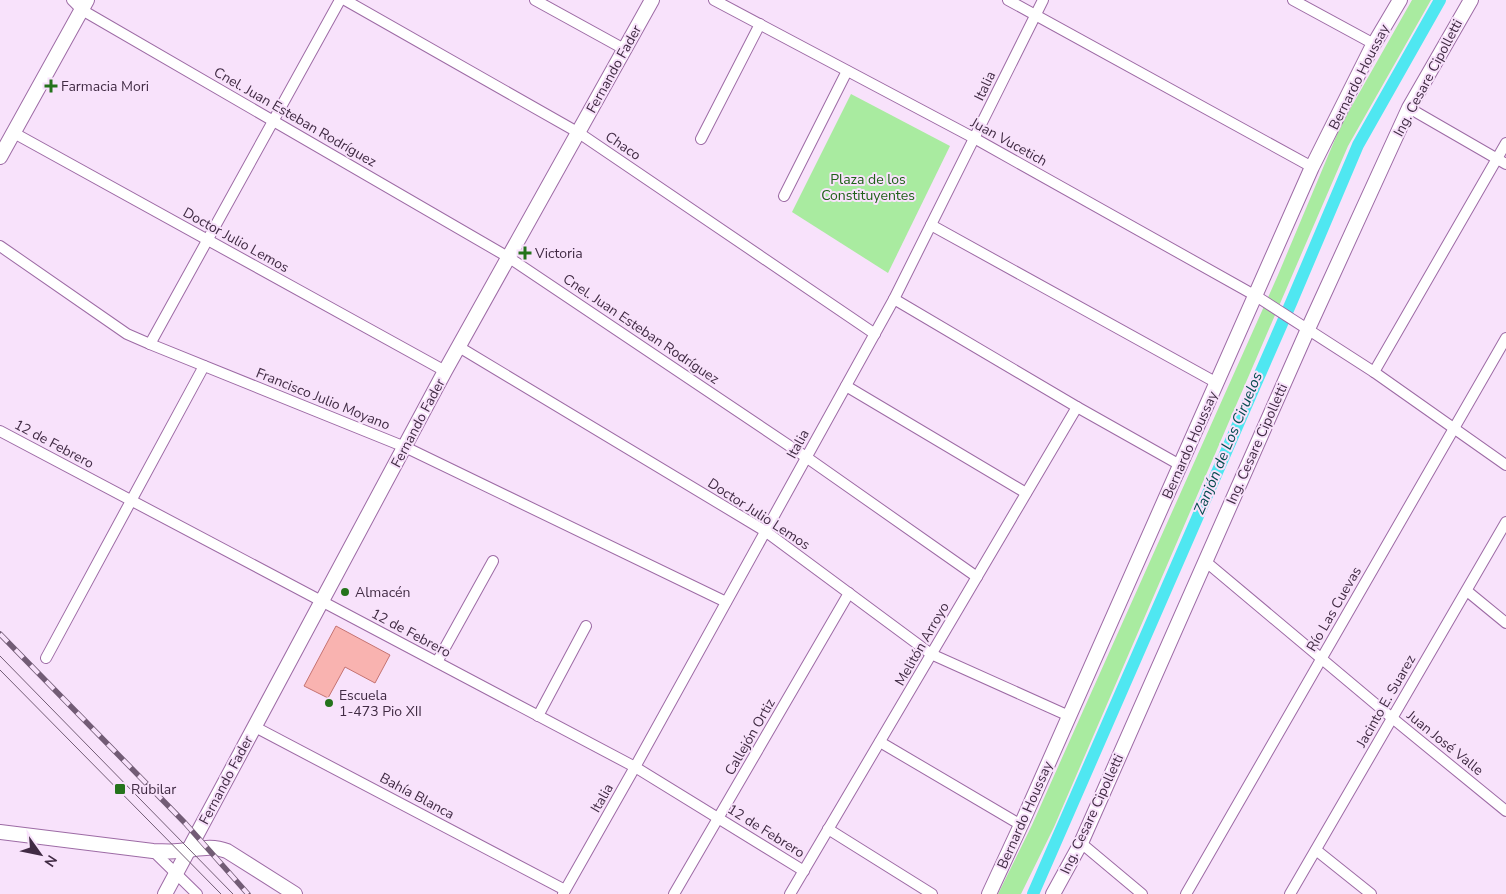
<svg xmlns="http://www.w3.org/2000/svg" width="1506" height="894" font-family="'Nunito Sans',sans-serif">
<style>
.green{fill:#a9eba0}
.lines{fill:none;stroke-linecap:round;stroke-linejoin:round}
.canal{stroke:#4fe7f1;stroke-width:12}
.building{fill:#f9b3b0;stroke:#c57372}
.street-casing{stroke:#9d6ba5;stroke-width:12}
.secondary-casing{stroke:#9d6ba5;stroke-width:16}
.street{stroke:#fff;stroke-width:10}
.secondary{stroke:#fff;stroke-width:14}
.tram{stroke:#725c75;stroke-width:1}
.rail-casing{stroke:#725c75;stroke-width:5.5}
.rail{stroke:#f8e2fb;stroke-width:4;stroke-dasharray:11;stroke-linecap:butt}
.poi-dot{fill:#24731b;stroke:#f8e2fb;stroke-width:2}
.labels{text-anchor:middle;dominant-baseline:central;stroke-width:4;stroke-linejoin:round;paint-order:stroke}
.street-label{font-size:14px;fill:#412b44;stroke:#f8e2fb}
.poi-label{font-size:14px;fill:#412b44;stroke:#f8e2fb;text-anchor:start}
.park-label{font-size:14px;fill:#1f6118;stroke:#f8e2fb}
.water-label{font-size:15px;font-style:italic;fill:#044b4f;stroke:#f8e2fb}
</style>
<rect width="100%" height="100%" fill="#f8e2fb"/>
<g class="green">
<polygon points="1412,0 1431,0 1348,146 1054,827 1021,894 998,894 1032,825 1278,275 1341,125"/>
<polygon points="851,94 950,146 888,273 792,212"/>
</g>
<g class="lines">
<polyline class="canal" points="1033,894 1291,303 1358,145 1440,0"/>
</g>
<polygon class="building" points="336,626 390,655 375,683 345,667 328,698 304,686"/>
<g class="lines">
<defs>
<g id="street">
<polyline points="72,0 82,10 508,257 806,457 977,577"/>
<polyline points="345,0 579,133 875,334"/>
<polyline points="535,0 624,49"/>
<polyline points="714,0 974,138 1256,296 1374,372 1506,465"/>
<polyline points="1008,0 1312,167"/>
<polyline points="1293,0 1374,44"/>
<polyline points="1409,108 1506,164"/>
<polyline points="14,133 445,371"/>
<polyline points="701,139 760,24"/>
<polyline points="784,196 847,71"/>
<polyline points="931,225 1217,383"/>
<polyline points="0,246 127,334 150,344 405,447 726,602"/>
<polyline points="894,299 1077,407 1180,465"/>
<polyline points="150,344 340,0"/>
<polyline points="459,347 765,531 931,654 1069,716"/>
<polyline points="1374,372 1506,143"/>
<polyline points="846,386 1026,493"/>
<polyline points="0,431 635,767 804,871"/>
<polyline points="1205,561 1391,717 1506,811"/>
<polyline points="1467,591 1506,623"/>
<polyline points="46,658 204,366"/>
<polyline points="437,662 493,561"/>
<polyline points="538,716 586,626"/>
<polyline points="255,727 565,890"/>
<polyline points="880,742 1021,825"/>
<polyline points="828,829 932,894"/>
<polyline points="1081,843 1142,894"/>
<polyline points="1316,850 1371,894"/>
<polyline points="153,851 197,894"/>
<polyline points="563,894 635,767 894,299 1043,0"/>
<polyline points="674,894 849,593"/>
<polyline points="790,894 1077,407"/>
<polyline points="1186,894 1506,338"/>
<polyline points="1290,894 1506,522"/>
</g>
<g id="secondary">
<polyline points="0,157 87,0"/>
<path d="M 0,832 L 153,851 C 162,851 170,852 178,851 C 196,850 210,844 227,851 L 295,894"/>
<polyline points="165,894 445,371 652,0"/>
<polyline points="989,894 1021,825 1312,167 1371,49 1400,0"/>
<polyline points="1053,894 1081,843 1308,329 1409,108 1471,0"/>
</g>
</defs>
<use href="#street" class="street-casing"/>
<use href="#secondary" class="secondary-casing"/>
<use href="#street" class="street"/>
<use href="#secondary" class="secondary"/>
<g class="tram">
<polyline points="0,656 233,894"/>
<polyline points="0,670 221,894"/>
</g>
<defs>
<polyline id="rail" points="0,634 185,823 248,894"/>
</defs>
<use href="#rail" class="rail-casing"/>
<use href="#rail" class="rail"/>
</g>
<g class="poi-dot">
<path d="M48.5 78.5h5v5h5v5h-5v5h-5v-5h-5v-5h5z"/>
<path d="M522.5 245.5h5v5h5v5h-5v5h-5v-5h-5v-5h5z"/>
<circle cx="345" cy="592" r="5"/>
<circle cx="329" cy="703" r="5"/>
<rect x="114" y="783" width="12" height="12" rx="2.5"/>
</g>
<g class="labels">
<g class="street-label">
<text transform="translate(614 69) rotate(-61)">Fernando Fader</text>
<text transform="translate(1359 77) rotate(-63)">Bernardo Houssay</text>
<text transform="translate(1428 78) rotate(-62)">Ing. Cesare Cipolletti</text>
<text transform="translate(985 86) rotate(-64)">Italia</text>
<text transform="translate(295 117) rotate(30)">Cnel. Juan Esteban Rodríguez</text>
<text transform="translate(1009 142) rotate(29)">Juan Vucetich</text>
<text transform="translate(623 146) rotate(34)">Chaco</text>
<text transform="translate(236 240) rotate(29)">Doctor Julio Lemos</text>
<text transform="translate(641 329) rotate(34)">Cnel. Juan Esteban Rodríguez</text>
<text transform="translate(323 399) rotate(22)">Francisco Julio Moyano</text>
<text transform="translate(418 423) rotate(-62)">Fernando Fader</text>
<text transform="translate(54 444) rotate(28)">12 de Febrero</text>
<text transform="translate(798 444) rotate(-61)">Italia</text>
<text transform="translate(1257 444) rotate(-66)">Ing. Cesare Cipolletti</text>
<text transform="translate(1190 445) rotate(-66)">Bernardo Houssay</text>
<text transform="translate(759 514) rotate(33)">Doctor Julio Lemos</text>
<text transform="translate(1334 609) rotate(-60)">Río Las Cuevas</text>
<text transform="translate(411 633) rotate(28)">12 de Febrero</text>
<text transform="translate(922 644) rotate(-60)">Melitón Arroyo</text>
<text transform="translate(1386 701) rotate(-60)">Jacinto E. Suarez</text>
<text transform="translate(750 737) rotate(-60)">Callejón Ortiz</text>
<text transform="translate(1445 743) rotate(39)">Juan José Valle</text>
<text transform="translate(226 780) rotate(-62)">Fernando Fader</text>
<text transform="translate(417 796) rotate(28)">Bahía Blanca</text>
<text transform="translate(602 798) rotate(-60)">Italia</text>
<text transform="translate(1092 814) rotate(-65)">Ing. Cesare Cipolletti</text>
<text transform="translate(1025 815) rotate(-66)">Bernardo Houssay</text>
<text transform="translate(766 831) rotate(32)">12 de Febrero</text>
</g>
<g class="poi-label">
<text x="61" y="86">Farmacia Mori</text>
<text x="535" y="253">Victoria</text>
<text x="355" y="592">Almacén</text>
<text x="339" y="695">Escuela<tspan x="339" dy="16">1-473 Pio XII</tspan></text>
<text x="131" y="789">Rubilar</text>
</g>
<g class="park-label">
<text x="868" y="179">Plaza de los<tspan x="868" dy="16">Constituyentes</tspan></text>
</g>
<g class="water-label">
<text transform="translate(1228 443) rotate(-67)">Zanjón de Los Ciruelos</text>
</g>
</g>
<g transform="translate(40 854) rotate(123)" stroke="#f8e2fb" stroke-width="4" paint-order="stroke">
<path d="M0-4L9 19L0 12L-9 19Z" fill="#412b44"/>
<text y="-8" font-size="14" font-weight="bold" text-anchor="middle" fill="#412b44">N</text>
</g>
</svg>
